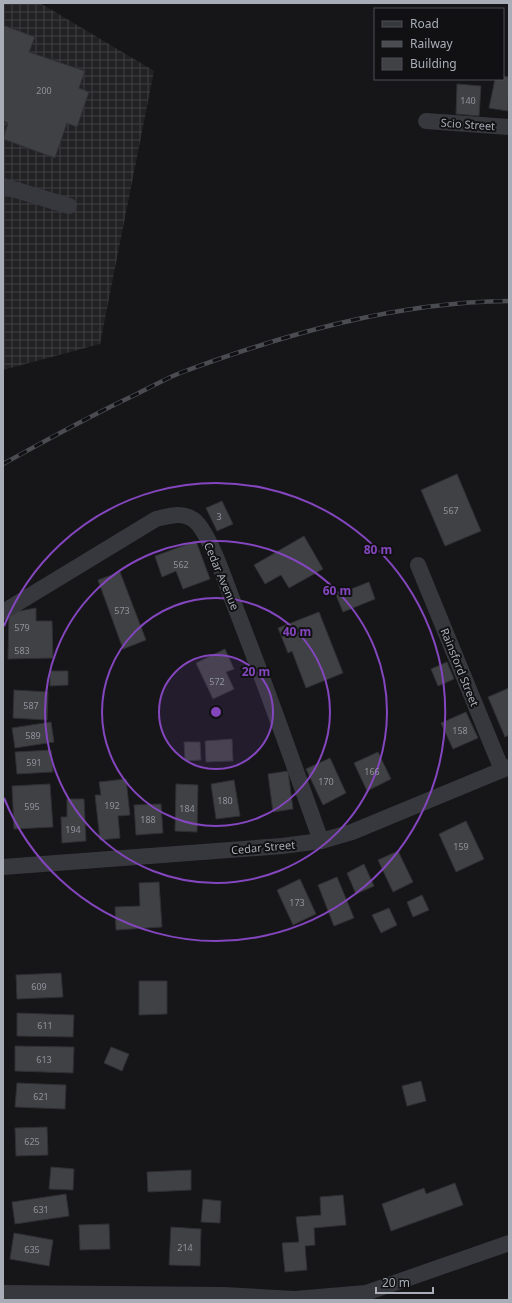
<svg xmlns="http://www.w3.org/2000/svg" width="512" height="1303" font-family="'Noto Sans',sans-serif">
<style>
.industrial{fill:url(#industrial-grid)}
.building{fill:#404145;stroke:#303034}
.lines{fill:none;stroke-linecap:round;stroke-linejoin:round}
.minor{stroke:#37383d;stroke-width:16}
.rail-casing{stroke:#4a4c52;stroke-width:4.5}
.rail{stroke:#111113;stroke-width:3;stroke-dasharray:9;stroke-linecap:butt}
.ring{fill:none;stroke:#8446be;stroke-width:2}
.labels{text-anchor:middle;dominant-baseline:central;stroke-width:4;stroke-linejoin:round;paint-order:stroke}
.number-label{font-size:9px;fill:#8e929b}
.street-label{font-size:11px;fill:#a8adb8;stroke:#111113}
.centre{fill:#8446be;stroke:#111113;stroke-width:2}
.ring-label{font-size:12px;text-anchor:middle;font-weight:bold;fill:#8446be;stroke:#111113;stroke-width:4;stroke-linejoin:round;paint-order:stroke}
</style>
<defs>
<pattern id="industrial-grid" width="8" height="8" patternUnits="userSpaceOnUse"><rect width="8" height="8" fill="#222225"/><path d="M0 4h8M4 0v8" fill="none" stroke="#3f3f43"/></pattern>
</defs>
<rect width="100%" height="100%" fill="#161618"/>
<polygon class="industrial" points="3,3 40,3 154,71 100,344 3,370"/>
<g class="building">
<polygon points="3,25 35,37 29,52 85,71 79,88 89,92 77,127 67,123 55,158 3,139 8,123 3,121"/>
<polygon points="503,76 509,77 508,111 489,108 495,79 503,79"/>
<polygon points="457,84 481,86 479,116 456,114"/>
<polygon points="457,474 481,531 445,546 421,490"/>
<polygon points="222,501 233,524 217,531 206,508"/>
<polygon points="304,536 323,569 289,588 281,575 265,584 254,565"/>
<polygon points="196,541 210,579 183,589 176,571 162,577 155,556"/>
<polygon points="120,572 146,640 123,649 98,580"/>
<polygon points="369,582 375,599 343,612 336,595"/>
<polygon points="36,608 36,621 52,621 53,658 8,659 9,613"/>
<polygon points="319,612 343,673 306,688 292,651 288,653 278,628"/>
<polygon points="225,649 234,669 226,672 234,689 213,699 196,663"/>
<polygon points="447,662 454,679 438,686 431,669"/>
<polygon points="50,671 68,671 68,685 50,686"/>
<polygon points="509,688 509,735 505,737 488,697"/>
<polygon points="14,690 48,692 47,720 13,718"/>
<polygon points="466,712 478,738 453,749 441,723"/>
<polygon points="51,722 54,742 15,748 12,728"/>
<polygon points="232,739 233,761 206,762 205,741"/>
<polygon points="184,742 200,742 201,760 185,761"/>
<polygon points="51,750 53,772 17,774 15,752"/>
<polygon points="378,752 391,779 367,791 354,763"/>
<polygon points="330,758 346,793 323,805 306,769"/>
<polygon points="288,771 293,809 273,812 268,774"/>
<polygon points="126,779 130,815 118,816 120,838 100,840 95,795 101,795 99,782"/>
<polygon points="234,780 240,816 216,819 211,784"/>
<polygon points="50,784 53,827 14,829 12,786"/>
<polygon points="176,784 198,785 197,832 175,831"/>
<polygon points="67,799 84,799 86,841 62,843 61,817 67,817"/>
<polygon points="161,804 163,833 136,835 134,805"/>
<polygon points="466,821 484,859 456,872 439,834"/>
<polygon points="398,851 413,882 393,892 378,860"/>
<polygon points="364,864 374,886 356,894 347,873"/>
<polygon points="337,877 354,918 334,926 318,885"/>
<polygon points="300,879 316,914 293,925 277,890"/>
<polygon points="159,882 162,927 116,930 115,907 140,906 139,883"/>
<polygon points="422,895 429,910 413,917 407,902"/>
<polygon points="389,908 397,925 381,933 372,915"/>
<polygon points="61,973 63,997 17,999 16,975"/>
<polygon points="139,981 167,981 167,1014 139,1015"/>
<polygon points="17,1013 74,1015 73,1037 17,1036"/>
<polygon points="15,1046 74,1047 73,1073 15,1071"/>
<polygon points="111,1047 129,1054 122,1071 104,1063"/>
<polygon points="421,1081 426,1101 407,1106 402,1086"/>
<polygon points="17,1083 66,1085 65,1109 15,1107"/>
<polygon points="47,1127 48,1155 16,1156 15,1128"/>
<polygon points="51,1167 74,1169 73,1190 49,1189"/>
<polygon points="191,1170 191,1190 148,1192 147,1172"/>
<polygon points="455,1183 463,1205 391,1231 382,1204 424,1188 426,1194"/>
<polygon points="66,1194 69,1216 15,1224 12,1202"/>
<polygon points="343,1195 346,1225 314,1228 315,1245 305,1246 307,1270 285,1272 282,1243 299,1242 296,1217 321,1215 320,1197"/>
<polygon points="203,1199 221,1201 220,1223 201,1222"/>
<polygon points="109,1224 110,1249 80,1250 79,1225"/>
<polygon points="171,1227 201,1229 200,1266 169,1265"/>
<polygon points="14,1233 53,1240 49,1266 10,1259"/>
</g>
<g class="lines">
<g class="minor">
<polyline points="426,121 509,127"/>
<polyline points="3,186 69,206"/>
<polyline points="418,565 502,770"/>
<path d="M 3,612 L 156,519 C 169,516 182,511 194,520 C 210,533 226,584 234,604 C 265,683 293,762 321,841"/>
<polyline points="3,867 282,846 321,841 352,832 509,767"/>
<polyline points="3,1293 224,1295 295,1299 366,1293 509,1243"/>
</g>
<defs>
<path id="rail" d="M 3,464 C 47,440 91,415 137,394 C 151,387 165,379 180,373 C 285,334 396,302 509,301"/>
</defs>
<use href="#rail" class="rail-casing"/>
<use href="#rail" class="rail"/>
</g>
<circle cx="216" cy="712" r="57" fill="#8446be" fill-opacity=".12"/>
<g class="ring">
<circle cx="216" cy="712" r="57"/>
<circle cx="216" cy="712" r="114"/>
<circle cx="216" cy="712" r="171"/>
<path d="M4 626A229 229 0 1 1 4 798"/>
</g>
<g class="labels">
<g class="number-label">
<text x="44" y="90">200</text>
<text x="468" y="100">140</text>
<text x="451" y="510">567</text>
<text x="219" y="516">3</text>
<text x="181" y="564">562</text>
<text x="122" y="610">573</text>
<text x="22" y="627">579</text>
<text x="22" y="650">583</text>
<text x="217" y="681">572</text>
<text x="31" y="705">587</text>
<text x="460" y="730">158</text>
<text x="33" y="735">589</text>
<text x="34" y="762">591</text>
<text x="372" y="771">166</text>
<text x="326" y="781">170</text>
<text x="225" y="800">180</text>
<text x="112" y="805">192</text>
<text x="32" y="806">595</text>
<text x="187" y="808">184</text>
<text x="148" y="819">188</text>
<text x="73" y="829">194</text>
<text x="461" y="846">159</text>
<text x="297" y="902">173</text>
<text x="39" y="986">609</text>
<text x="45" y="1025">611</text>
<text x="44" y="1059">613</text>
<text x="41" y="1096">621</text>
<text x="32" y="1141">625</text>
<text x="41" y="1209">631</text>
<text x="185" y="1247">214</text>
<text x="32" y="1249">635</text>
</g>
<g class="street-label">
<text transform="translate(468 124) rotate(4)">Scio Street</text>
<text transform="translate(222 576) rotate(67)">Cedar Avenue</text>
<text transform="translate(460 667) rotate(68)">Rainsford Street</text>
<text transform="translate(263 847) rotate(-5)">Cedar Street</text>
</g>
</g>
<circle cx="216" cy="712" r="6" class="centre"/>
<g class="ring-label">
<text x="378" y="554">80 m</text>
<text x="337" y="595">60 m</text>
<text x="297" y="636">40 m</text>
<text x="256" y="676">20 m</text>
</g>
<rect width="512" height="1303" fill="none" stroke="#a8adb8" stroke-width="8"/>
<rect x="374" y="8" width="130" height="72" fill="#111113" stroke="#4d4f55"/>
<rect x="382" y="21" width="20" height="6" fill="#37383d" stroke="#4d4f55"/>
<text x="410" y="28" font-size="12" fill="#a8adb8">Road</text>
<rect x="382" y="41" width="20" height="6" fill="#4a4c52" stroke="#4d4f55"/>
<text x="410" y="48" font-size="12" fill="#a8adb8">Railway</text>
<rect x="382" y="58" width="20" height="12" fill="#404145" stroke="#4d4f55"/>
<text x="410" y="68" font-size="12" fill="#a8adb8">Building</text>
<path d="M376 1287v6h57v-6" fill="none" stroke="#a8adb8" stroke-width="2"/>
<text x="382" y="1287" font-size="12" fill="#a8adb8" stroke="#111113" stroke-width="3" paint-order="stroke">20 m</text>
</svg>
